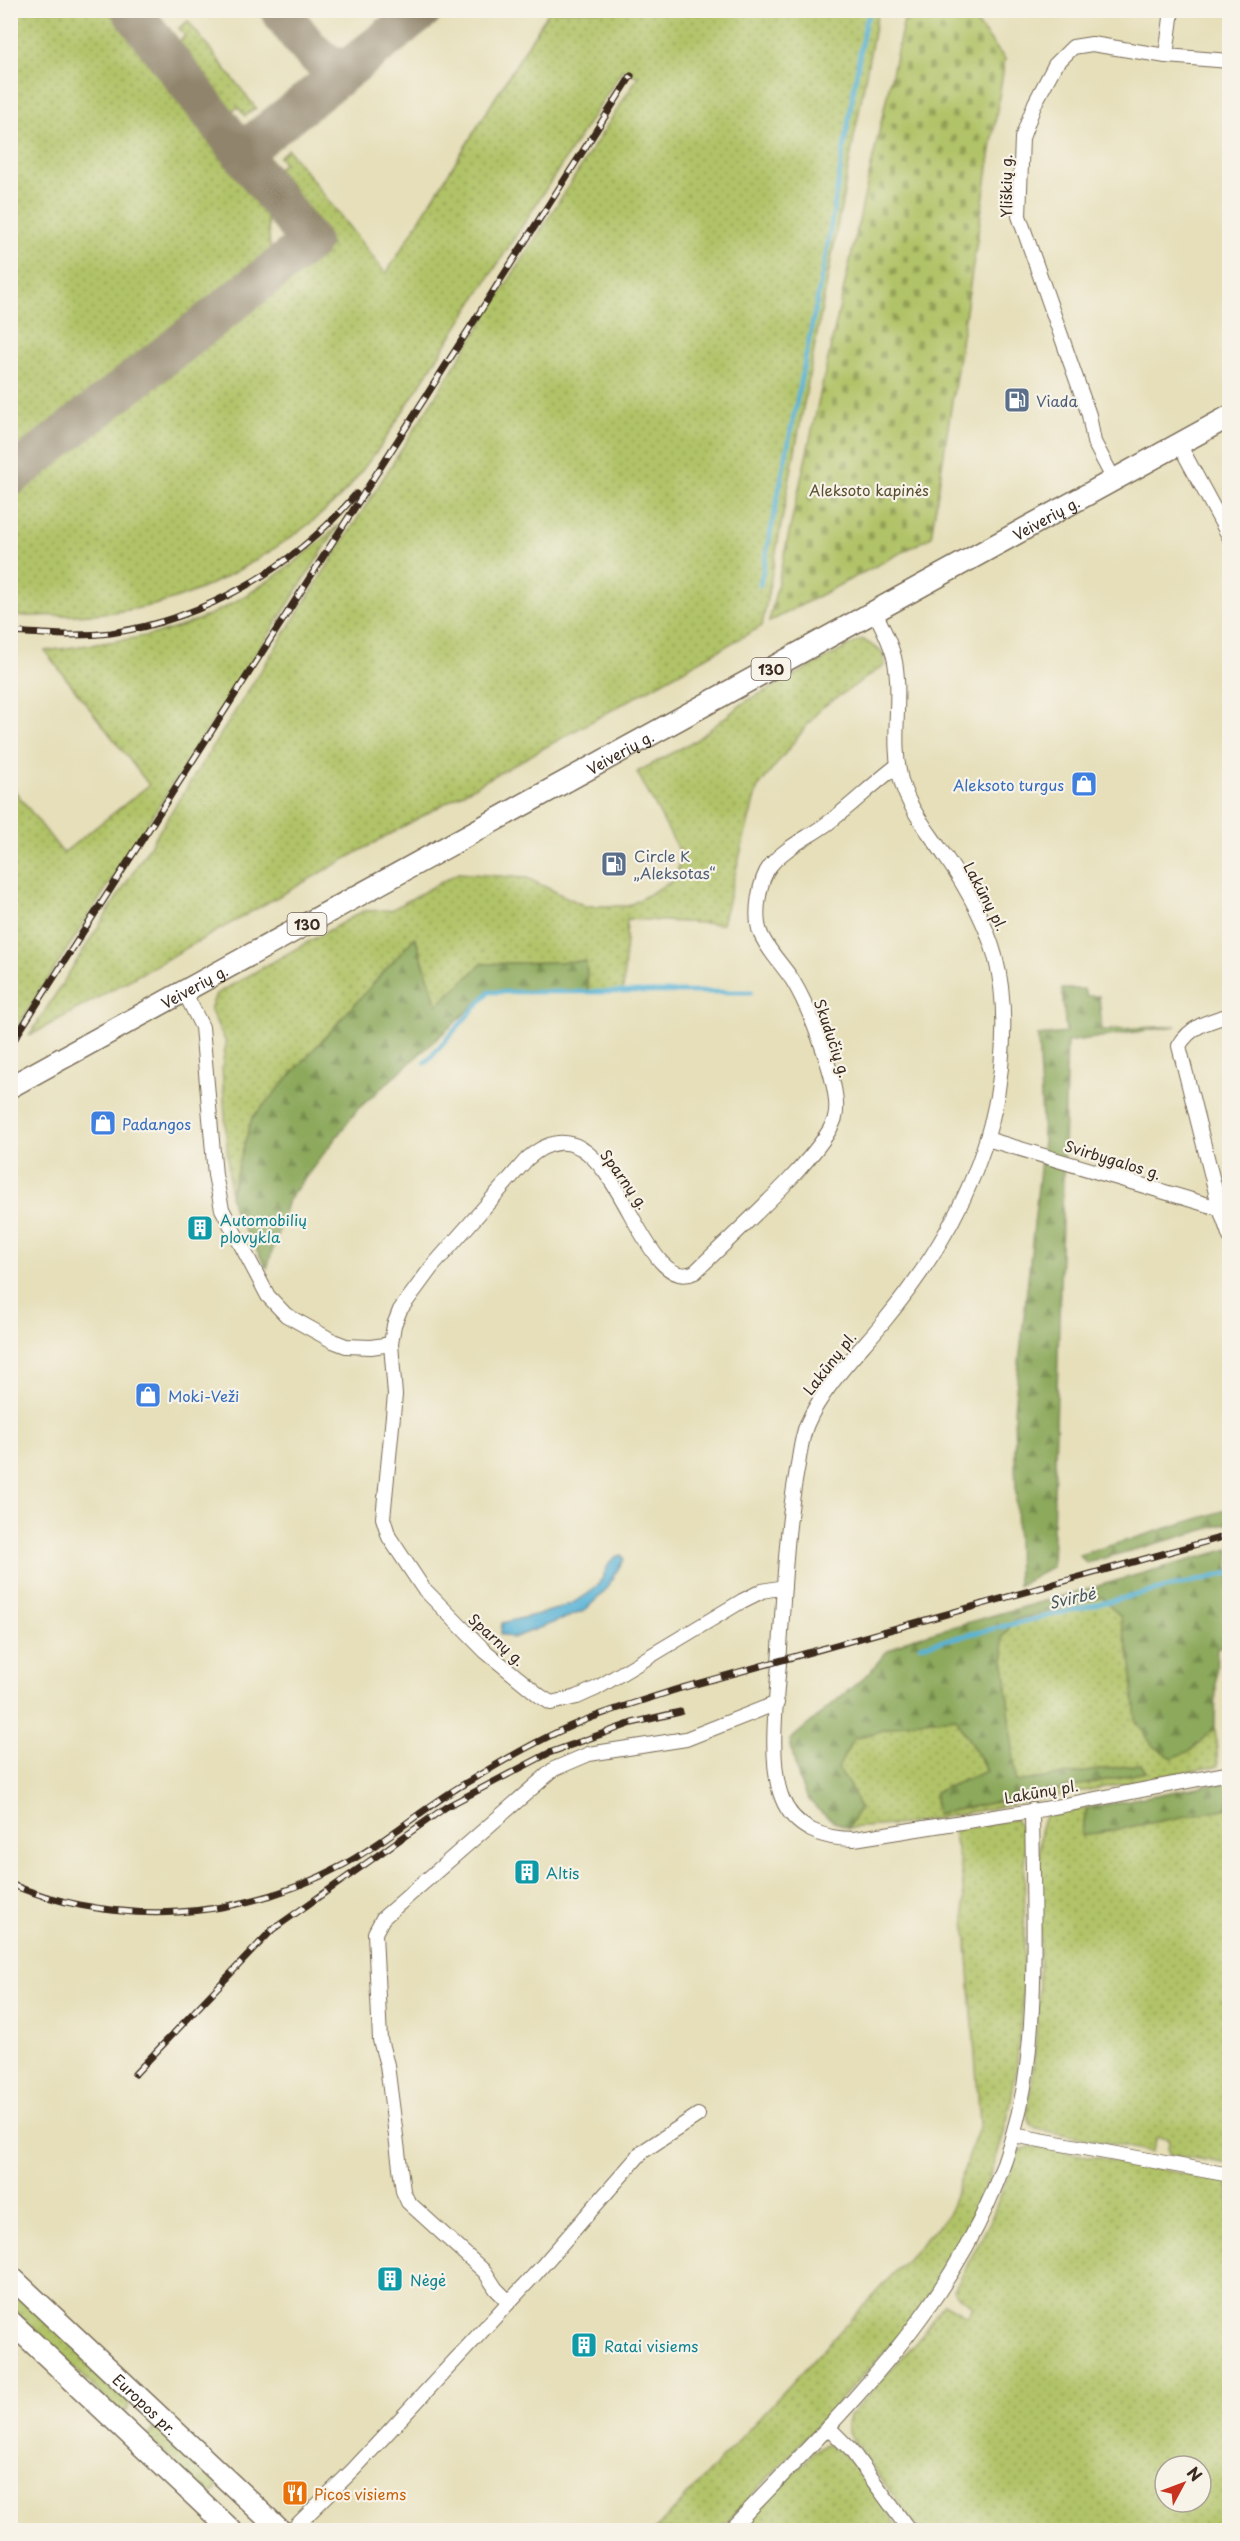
<svg xmlns="http://www.w3.org/2000/svg" width="1240" height="2541" font-family="'Playpen Sans',sans-serif">
<style>
.grass{fill:url(#grass-dots);stroke:#767642;stroke-width:1.5;fill-rule:evenodd}
.forest{fill:url(#forest-firs);stroke:#646a3d;stroke-width:1.5}
.cemetery{fill:url(#cemetery-stones);stroke:#767642;stroke-width:1.5}
.water{fill:#59b3d7;stroke:#4a6e7a;stroke-width:1.5}
.lines{fill:none;stroke-linecap:round;stroke-linejoin:round}
.stream{stroke:#59b3d7;stroke-width:4.5}
.taxiway{stroke:#90846c;stroke-width:40}
.street-casing{stroke:#776955;stroke-width:16}
.primary-casing{stroke:#776955;stroke-width:24}
.street{stroke:#fff;stroke-width:14}
.primary{stroke:#fff;stroke-width:21}
.rail-casing{stroke:#3b2a1e;stroke-width:7}
.rail{stroke:#f7f3e8;stroke-width:4.5;stroke-dasharray:14;stroke-linecap:butt}
.labels{text-anchor:middle;dominant-baseline:central;stroke-width:4.5;stroke-linejoin:round;paint-order:stroke}
.shield{fill:#f7f3e8;stroke:#73665b;stroke-width:1.5}
.shield-label{font-size:14px;font-weight:bold;fill:#3b2a1e}
.street-label{font-size:15px;fill:#3b2a1e;stroke:#f7f3e8}
.service-label{font-size:15px;fill:#4e5e75;stroke:#f7f3e8;text-anchor:start}
.park-label{font-size:15px;fill:#585030;stroke:#f7f3e8}
.shop-label{font-size:15px;fill:#366cbe;stroke:#f7f3e8;text-anchor:start}
.culture-label{font-size:15px;fill:#0d838f;stroke:#f7f3e8;text-anchor:start}
.food-label{font-size:15px;fill:#c56008;stroke:#f7f3e8;text-anchor:start}
.water-label{font-size:16px;font-style:italic;fill:#465a5f;stroke:#f7f3e8}
</style>
<defs>
<pattern id="grass-dots" width="8" height="8" patternUnits="userSpaceOnUse" patternTransform="scale(1.5)"><rect width="8" height="8" fill="#b1c367"/><path d="M2 2h.1M6 6h.1" fill="none" stroke="#919f54" stroke-width="1.8" stroke-linecap="round"/></pattern>
<pattern id="forest-firs" width="22" height="20" patternUnits="userSpaceOnUse" patternTransform="scale(1.5)"><rect width="22" height="20" fill="#8ca95c"/><path d="M5 1l3.5 6h-7zM16 11l3.5 6h-7z" fill="#748a4b"/></pattern>
<pattern id="cemetery-stones" width="16" height="16" patternUnits="userSpaceOnUse" patternTransform="scale(1.5)"><rect width="16" height="16" fill="#b1c367"/><path d="M2 7V4a2 2 0 0 1 4 0v3zM10 15v-3a2 2 0 0 1 4 0v3z" fill="#919f54"/></pattern>
</defs>
<rect width="100%" height="100%" fill="#f7f3e8"/>
<filter id="ink" filterUnits="userSpaceOnUse"><feTurbulence type="fractalNoise" baseFrequency=".0167" numOctaves="2"/><feDisplacementMap in="SourceGraphic" scale="12" xChannelSelector="R" yChannelSelector="G"/><feConvolveMatrix kernelMatrix="1 2 1 2 8 2 1 2 1" color-interpolation-filters="sRGB"/></filter>
<filter id="wash" filterUnits="userSpaceOnUse"><feTurbulence type="fractalNoise" baseFrequency=".008" numOctaves="4" result="noise"/><feDisplacementMap in="SourceGraphic" scale="24" xChannelSelector="R" yChannelSelector="G"/><feGaussianBlur stdDeviation="1.35" result="paint"/><feColorMatrix in="noise" values="0 0 0 0 0 0 0 0 0 0 0 0 0 0 0 0 0 1.4 0 .05"/><feComposite in="paint" operator="in"/></filter>
<g filter="url(#wash)">
<rect width="100%" height="100%" fill="#e6dfba"/>
<g class="grass">
<polygon points="11,10 114,11 266,207 271,257 11,458"/>
<path d="M 549,11 L 878,11 L 762,626 L 29,1036 L 638,77 L 623,69 L 378,450 C 365,465 354,483 340,497 C 303,534 235,576 186,595 C 134,615 74,616 19,616 L 11,604 L 11,491 L 331,245 L 274,171 L 284,163 L 279,157 L 288,149 L 386,274 Z"/>
<polygon points="188,21 256,108 245,116 238,107 230,113 176,44 185,36 179,28"/>
<path d="M 339,525 L 11,1037 L 11,786 L 63,853 L 149,785 L 45,651 C 80,646 116,642 150,635 C 217,622 290,570 339,525 Z"/>
<polygon points="862,639 882,652 885,665 820,709 757,789 722,924 627,919 623,992 588,992 586,961 482,964 437,1005 416,938 252,1118 230,1195 222,1068 226,1043 210,1009 216,994 363,911 391,910 458,873 527,878 585,906 628,906 676,879 681,854 637,772 696,740 745,702"/>
<polygon points="1102,1597 1120,1616 1131,1664 1190,1751 1215,1727 1218,1766 907,1824 848,1828 859,1809 838,1768 853,1739 910,1722 956,1718 987,1771 935,1792 936,1814 1146,1772 1140,1764 1016,1782 1002,1638 1014,1620"/>
<path d="M 1087,1808 L 1081,1836 L 1229,1808 L 1229,2164 L 1170,2154 L 1168,2151 L 1169,2139 L 1157,2137 L 1152,2152 L 1037,2129 L 1029,2122 L 1027,2113 C 1042,2020 1040,1926 1040,1831 L 1045,1816 Z"/>
<path d="M 1015,1819 L 1025,1833 C 1024,1922 1027,2013 1011,2101 C 996,2183 953,2264 904,2331 L 720,2530 L 655,2530 L 948,2215 L 980,2124 L 962,1875 L 953,1830 Z"/>
<path d="M 1033,2146 L 1229,2182 L 1229,2530 L 918,2530 L 848,2433 L 847,2424 L 849,2416 L 918,2340 L 944,2303 L 967,2316 L 973,2306 L 955,2294 L 954,2290 L 990,2222 L 1015,2158 L 1021,2150 ZM 1165,2466 L 1201,2466 L 1201,2502 L 1165,2502 Z"/>
<polygon points="10,2286 130,2401 127,2411 120,2412 11,2308"/>
<polygon points="153,2428 158,2428 218,2485 214,2493 208,2495 151,2441 149,2436"/>
<path d="M 825,2445 C 849,2446 885,2510 900,2530 L 739,2530 L 814,2451 Z"/>
</g>
<g class="forest">
<polygon points="415,937 437,1005 482,964 586,961 588,992 489,992 358,1109 288,1200 267,1268 234,1212 230,1195 252,1118"/>
<polygon points="1062,989 1084,989 1086,996 1099,996 1102,1030 1176,1026 1067,1042 1052,1567 1018,1586 1014,1409 1043,1141 1038,1036 1066,1033"/>
<polygon points="1229,1509 1229,1523 1087,1563 1079,1555"/>
<path d="M 1229,1549 L 1229,1646 L 1217,1647 L 1215,1727 L 1190,1751 L 1172,1758 L 1152,1745 L 1136,1721 L 1131,1664 L 1120,1616 L 1102,1597 L 1015,1620 L 1002,1638 L 1016,1782 L 1141,1764 L 1146,1772 L 936,1814 L 935,1792 L 987,1771 L 956,1718 L 910,1722 L 853,1739 L 838,1768 L 854,1793 L 859,1809 L 848,1828 C 802,1808 799,1785 790,1740 L 870,1672 L 886,1652 L 909,1639 Z"/>
<polygon points="1229,1781 1229,1808 1081,1836 1087,1808"/>
</g>
<polygon class="cemetery" points="906,11 967,11 1005,59 931,537 769,622"/>
<path class="water" d="M 622,1555 L 624,1559 L 604,1592 L 584,1611 L 513,1638 L 501,1634 L 502,1623 C 534,1614 572,1611 597,1586 C 607,1577 605,1557 622,1555 Z"/>
<g class="lines">
<g class="stream">
<polyline points="760,585 825,260 865,23 872,10"/>
<polyline points="425,1063 489,992 751,992"/>
<polyline points="920,1646 1230,1573"/>
</g>
<g class="taxiway">
<path d="M 280,10 C 300,36 312,62 346,70"/>
<polyline points="241,153 423,10"/>
<polyline points="10,477 310,242 131,10"/>
</g>
</g>
</g>
<g filter="url(#ink)">
<g class="lines">
<defs>
<g id="street">
<polyline points="1166,56 1172,10"/>
<polyline points="1179,444 1230,538"/>
<polyline points="1114,480 1094,442 1089,415 1019,216 1022,138 1035,103 1055,65 1073,47 1092,44 1166,56 1230,61"/>
<path d="M 875,612 C 882,627 890,641 894,657 C 903,696 890,740 901,780 C 908,808 929,832 945,856 C 995,930 1010,979 1001,1068 C 991,1164 945,1247 885,1320 C 859,1352 824,1385 807,1424 C 801,1438 800,1455 797,1470 C 786,1529 784,1589 780,1648 C 778,1689 767,1760 782,1798 C 794,1829 824,1839 854,1839 L 1044,1809 L 1230,1773"/>
<polyline points="184,991 202,1027 215,1175 222,1209 268,1296 286,1315 333,1341 346,1346 371,1347 391,1344"/>
<path d="M 1230,1015 C 1209,1021 1190,1026 1179,1046 L 1220,1209 L 1230,1237"/>
<polyline points="987,1139 1225,1210"/>
<path d="M 784,1587 L 762,1591 L 742,1601 L 597,1688 L 577,1697 L 551,1703 L 540,1696 L 485,1651 L 423,1588 L 389,1537 L 383,1518 L 395,1395 L 391,1344 L 394,1325 L 400,1310 L 431,1268 L 527,1159 C 614,1083 636,1301 695,1272 C 727,1240 823,1156 835,1118 C 843,1089 808,1006 793,981 C 783,965 766,949 760,932 C 754,915 759,880 770,866 C 784,848 809,837 828,823 C 852,805 874,783 898,765"/>
<polyline points="1013,2135 1230,2175"/>
<polyline points="509,2302 496,2289 485,2272 408,2202 403,2191 387,2065 380,2040 375,1933 383,1918 554,1769 589,1754 686,1739 777,1703"/>
<polyline points="828,2427 851,2450 909,2530"/>
<polyline points="292,2530 353,2470 538,2271 642,2152 698,2115"/>
<path d="M 730,2530 C 855,2398 991,2276 1024,2087 C 1038,2002 1033,1897 1032,1810"/>
</g>
<g id="primary">
<path id="s1" d="M 10,1087 L 1230,416"/>
<path id="s2" d="M 10,2276 L 280,2530"/>
<polyline points="10,2321 231,2530"/>
</g>
</defs>
<use href="#street" class="street-casing"/>
<use href="#primary" class="primary-casing"/>
<use href="#street" class="street"/>
<use href="#primary" class="primary"/>
<defs>
<g id="rail">
<path d="M 10,632 C 44,634 78,637 111,633 C 205,619 295,567 356,494"/>
<polyline points="10,1046 631,76"/>
<path d="M 10,1884 C 119,1928 239,1921 343,1865 C 388,1841 426,1805 471,1780 C 503,1761 536,1741 571,1726 C 605,1711 642,1701 678,1689 L 1230,1535"/>
<polyline points="135,2074 272,1930 446,1807 549,1753 632,1723 680,1712"/>
</g>
</defs>
<use href="#rail" class="rail-casing"/>
<use href="#rail" class="rail"/>
</g>
</g>
<defs>
<symbol id="fuel-square" viewBox="-11 -11 22 22"><rect x="-9" y="-9" width="18" height="18" rx="4" fill="#5c6f8a" stroke="#f7f3e8"/><path d="M-5.5-6h7V0h2V4h1.3V-2.5L3-4.5l.8-.8L6-3V5H2.5V1h-1V6h-7ZM-4.2-4.7v3.2H.2V-4.7Z" fill="#fff"/></symbol>
<symbol id="shop-square" viewBox="-11 -11 22 22"><rect x="-9" y="-9" width="18" height="18" rx="4" fill="#3f7fe0" stroke="#f7f3e8"/><path d="M-5-2.5h2.3a2.7 3.5 0 0 1 5.4 0H5L5.5 6h-11ZM-1.5-2.5h3a1.5 2.3 0 0 0-3 0Z" fill="#fff"/></symbol>
<symbol id="building-square" viewBox="-11 -11 22 22"><rect x="-9" y="-9" width="18" height="18" rx="4" fill="#0f9aa8" stroke="#f7f3e8"/><path d="M-4-6H4V6H1V3H-1V6H-4ZM-2.5-4.3h1.7v1.8h-1.7ZM.8-4.3h1.7v1.8H.8ZM-2.5-1h1.7V.8h-1.7ZM.8-1h1.7V.8H.8Z" fill="#fff"/></symbol>
<symbol id="restaurant-square" viewBox="-11 -11 22 22"><rect x="-9" y="-9" width="18" height="18" rx="4" fill="#e8710a" stroke="#f7f3e8"/><path d="M-5-6h1v4h1v-4h1v4h1v-4h1v5L-1.5 .5V6h-2V.5L-5-1ZM5-6V6H3V1.5H1.5Q1.5-4 5-6Z" fill="#fff"/></symbol>
</defs>
<g fill-rule="evenodd">
<use href="#fuel-square" x="1002" y="385" width="30" height="30"/>
<use href="#shop-square" x="1069" y="769" width="30" height="30"/>
<use href="#fuel-square" x="599" y="849" width="30" height="30"/>
<use href="#shop-square" x="88" y="1108" width="30" height="30"/>
<use href="#building-square" x="185" y="1213" width="30" height="30"/>
<use href="#shop-square" x="133" y="1380" width="30" height="30"/>
<use href="#building-square" x="512" y="1857" width="30" height="30"/>
<use href="#building-square" x="375" y="2264" width="30" height="30"/>
<use href="#building-square" x="569" y="2330" width="30" height="30"/>
<use href="#restaurant-square" x="280" y="2478" width="30" height="30"/>
</g>
<g class="labels">
<g class="shield">
<rect x="751.5" y="658" width="39" height="22" rx="4.5"/>
<rect x="287.5" y="913" width="39" height="22" rx="4.5"/>
</g>
<g class="shield-label">
<text x="771" y="669">130</text>
<text x="307" y="924">130</text>
</g>
<g class="street-label">
<text transform="translate(1005 186) rotate(-90)">Yliškių g.</text>
<text stroke="none"><textPath href="#s1" startOffset="1182">Veiverių g.</textPath></text>
<text stroke="none"><textPath href="#s1" startOffset="696">Veiverių g.</textPath></text>
<text transform="translate(986 896) rotate(62)">Lakūnų pl.</text>
<text stroke="none"><textPath href="#s1" startOffset="210">Veiverių g.</textPath></text>
<text transform="translate(833 1038) rotate(71)">Skudučių g.</text>
<text transform="translate(1113 1159) rotate(17)">Svirbygalos g.</text>
<text transform="translate(625 1179) rotate(54)">Sparnų g.</text>
<text transform="translate(829 1363) rotate(-52)">Lakūnų pl.</text>
<text transform="translate(497 1639) rotate(42)">Sparnų g.</text>
<text transform="translate(1041 1791) rotate(-10)">Lakūnų pl.</text>
<text stroke="none"><textPath href="#s2" startOffset="186">Europos pr.</textPath></text>
</g>
<g class="service-label">
<text x="1036" y="400">Viada</text>
<text x="634" y="855">Circle K<tspan x="634" dy="17">„Aleksotas“</tspan></text>
</g>
<g class="park-label">
<text x="869" y="489">Aleksoto kapinės</text>
</g>
<g class="shop-label">
<text x="1064" y="784" text-anchor="end">Aleksoto turgus</text>
<text x="122" y="1123">Padangos</text>
<text x="168" y="1395">Moki-Veži</text>
</g>
<g class="culture-label">
<text x="220" y="1219">Automobilių<tspan x="220" dy="17">plovykla</tspan></text>
<text x="546" y="1872">Altis</text>
<text x="410" y="2279">Nėgė</text>
<text x="604" y="2345">Ratai visiems</text>
</g>
<g class="food-label">
<text x="314" y="2493">Picos visiems</text>
</g>
<g class="water-label">
<text transform="translate(1072 1597) rotate(-13)">Svirbė</text>
</g>
</g>
<rect width="1240" height="2541" fill="none" stroke="#f7f3e8" stroke-width="36"/>
<g transform="translate(1183 2484) rotate(49)"><circle r="28" fill="#f7f3e8" stroke="#aca397" stroke-width="1.5"/>
<path d="M0-4.5L10 22L0 15L-10 22Z" fill="#c8321e"/>
<text y="-9" font-size="16" font-weight="bold" text-anchor="middle" fill="#3b2a1e">N</text>
</g>
</svg>
